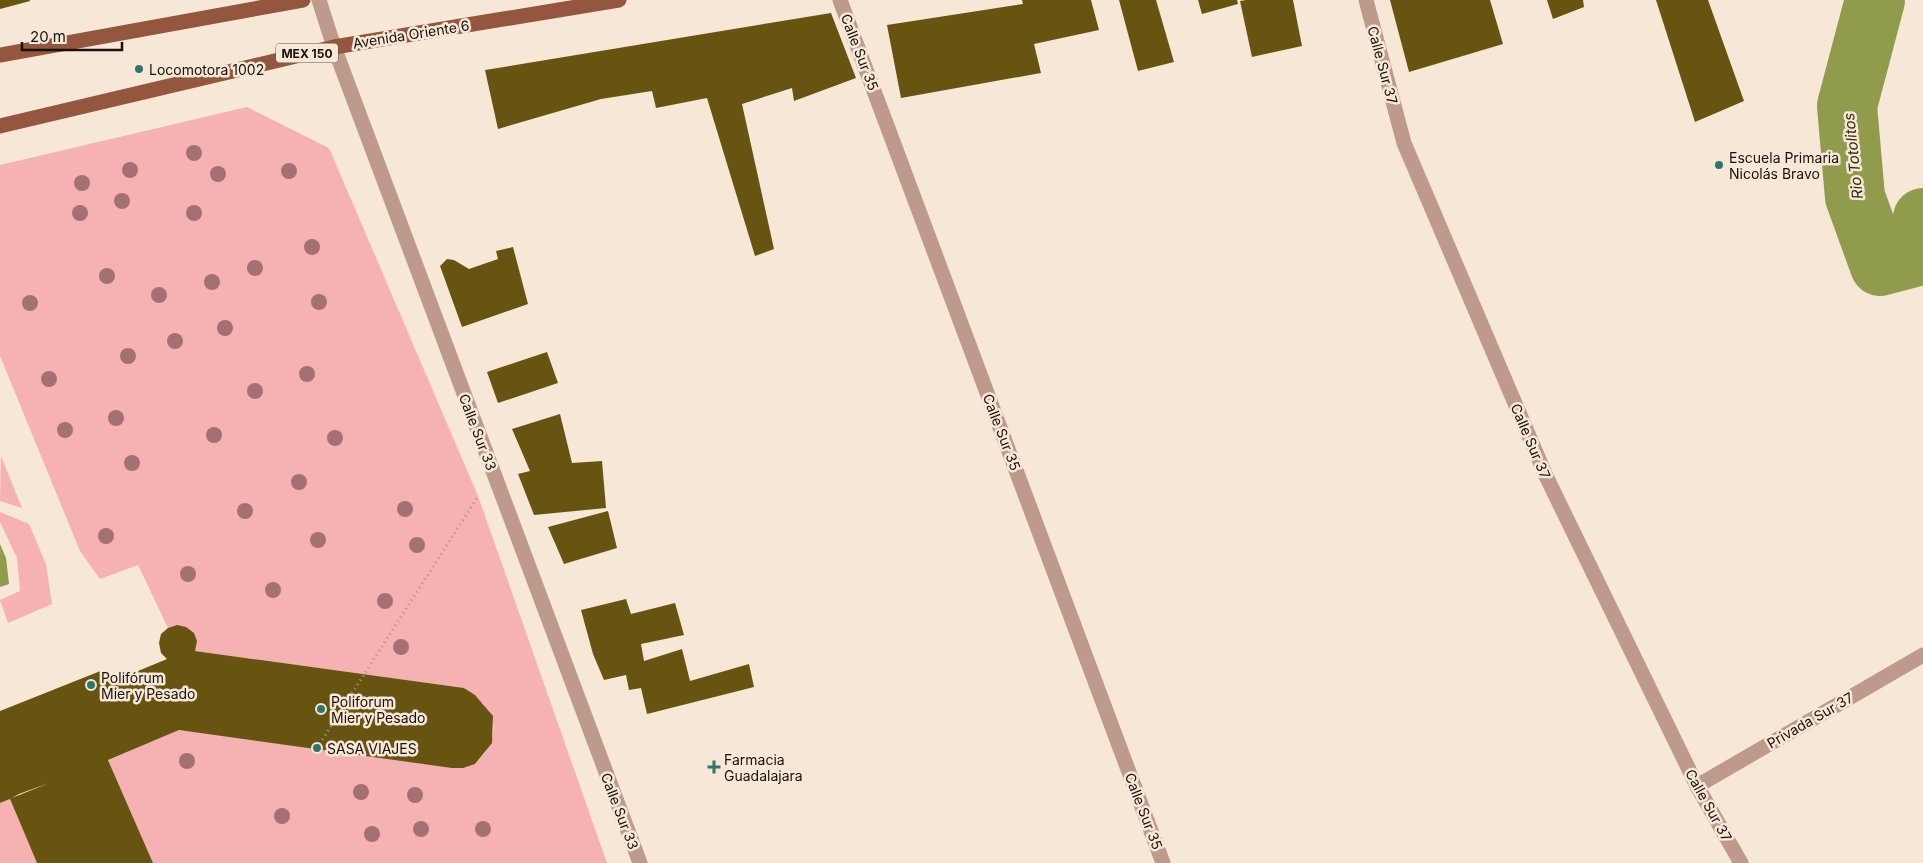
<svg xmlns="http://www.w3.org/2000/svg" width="1923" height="863" font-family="Inter,sans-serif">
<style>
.green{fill:#f6b1b3}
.water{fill:#909b4b}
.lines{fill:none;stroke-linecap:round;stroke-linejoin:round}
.river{stroke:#909b4b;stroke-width:60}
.building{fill:#685411;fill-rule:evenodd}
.path{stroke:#a3978b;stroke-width:3;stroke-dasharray:1 4;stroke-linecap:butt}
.minor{stroke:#be9a8c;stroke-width:15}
.major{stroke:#94563e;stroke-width:15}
.tree{fill:#a37171}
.poi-dot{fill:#2c7571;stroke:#f7e7d7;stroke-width:2}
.labels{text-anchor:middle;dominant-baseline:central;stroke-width:5;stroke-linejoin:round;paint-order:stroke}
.shield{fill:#f7e7d7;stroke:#5a524a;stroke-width:1}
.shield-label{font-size:12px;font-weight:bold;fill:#17120d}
.street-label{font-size:14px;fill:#17120d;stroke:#f7e7d7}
.poi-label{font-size:14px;fill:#17120d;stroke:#f7e7d7;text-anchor:start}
.water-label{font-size:15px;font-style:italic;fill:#2b2f0c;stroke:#f7e7d7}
</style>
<rect width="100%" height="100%" fill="#f7e7d7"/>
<g class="green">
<path d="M 247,107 L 329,148 L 478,496 L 607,863 L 153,863 L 108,760 L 179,730 L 475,764 C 504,735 498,710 464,688 L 195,651 C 198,631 186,622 168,628 L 138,565 L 100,579 L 80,551 L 0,356 L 0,165 Z"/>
<polygon points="1,456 22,508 0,501"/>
<polygon points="0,512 29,524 46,564 52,604 8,623 0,600 20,591 17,558 0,522"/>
<polygon points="10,799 37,863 0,863 0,803"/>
</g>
<polygon class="water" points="0,544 6,558 9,584 0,587"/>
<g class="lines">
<polyline class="river" points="1875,0 1847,106 1855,197 1880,266 1914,257 1923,218"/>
</g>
<g class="building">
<polygon points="0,0 30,0 30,1 0,9"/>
<polygon points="1022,0 1091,0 1099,30 1034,44 1041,73 901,98 887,25 1023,4"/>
<polygon points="1119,0 1156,0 1174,62 1138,71"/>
<polygon points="1198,0 1237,0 1238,4 1202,14"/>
<polygon points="1246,0 1293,0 1302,46 1252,57 1240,1"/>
<polygon points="1390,0 1490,0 1503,44 1409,72"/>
<polygon points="1547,0 1583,0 1584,7 1553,19"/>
<polygon points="1656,0 1708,0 1744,101 1695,122"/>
<polygon points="831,13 856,78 794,101 792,88 742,104 774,249 755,256 707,98 656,108 652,91 601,99 498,129 485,70"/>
<polygon points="513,247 528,304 462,327 440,266 447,259 454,260 469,269 498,259 496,251"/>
<polygon points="547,352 558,383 498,403 487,372"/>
<polygon points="560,414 572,463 602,461 606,508 534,515 518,474 530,471 512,429"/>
<polygon points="608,511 617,548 564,564 548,527"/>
<polygon points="626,599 631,614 675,603 684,635 641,644 644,661 682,649 690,681 749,664 754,687 647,714 641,688 629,690 626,675 604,680 593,654 581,610"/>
<path d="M 177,625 L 186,627 L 194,633 L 197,641 L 195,651 L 464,688 L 475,695 L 493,716 L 492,743 L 475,764 L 463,768 L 452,768 L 179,730 L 108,760 L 153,863 L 37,863 L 10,799 L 0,803 L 0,711 L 103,670 L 109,683 L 167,659 L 161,653 L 159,643 L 161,634 L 168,628 ZM 49,783 L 12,798 L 19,794 Z"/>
</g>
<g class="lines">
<polyline class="path" points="317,748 477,498"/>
<g class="minor">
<polyline points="319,0 334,47 640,863"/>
<polyline points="840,0 1163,863"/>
<polyline points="1366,0 1404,143 1546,476 1697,786 1741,863"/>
<polyline points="1697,786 1923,655"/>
</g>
<g class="major">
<polyline points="0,55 303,0"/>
<polyline points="0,126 334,47 619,0"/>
</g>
</g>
<g class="tree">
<circle cx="194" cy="153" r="8"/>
<circle cx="130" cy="170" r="8"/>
<circle cx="289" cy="171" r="8"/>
<circle cx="218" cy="174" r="8"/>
<circle cx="82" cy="183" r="8"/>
<circle cx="122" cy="201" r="8"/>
<circle cx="80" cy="213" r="8"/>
<circle cx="194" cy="213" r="8"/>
<circle cx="312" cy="247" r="8"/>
<circle cx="255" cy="268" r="8"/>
<circle cx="107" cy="276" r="8"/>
<circle cx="212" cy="282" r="8"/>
<circle cx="159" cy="295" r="8"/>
<circle cx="319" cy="302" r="8"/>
<circle cx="30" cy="303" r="8"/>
<circle cx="225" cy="328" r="8"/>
<circle cx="175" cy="341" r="8"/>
<circle cx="128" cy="356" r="8"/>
<circle cx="307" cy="374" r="8"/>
<circle cx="49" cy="379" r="8"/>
<circle cx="255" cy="391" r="8"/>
<circle cx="116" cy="418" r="8"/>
<circle cx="65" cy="430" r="8"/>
<circle cx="214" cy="435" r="8"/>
<circle cx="335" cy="438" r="8"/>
<circle cx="132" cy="463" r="8"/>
<circle cx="299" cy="482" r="8"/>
<circle cx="405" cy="509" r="8"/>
<circle cx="245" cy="511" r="8"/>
<circle cx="106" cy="536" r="8"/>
<circle cx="318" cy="540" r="8"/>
<circle cx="417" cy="545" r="8"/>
<circle cx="188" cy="574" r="8"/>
<circle cx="273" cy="590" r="8"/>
<circle cx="385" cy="601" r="8"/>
<circle cx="401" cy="647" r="8"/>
<circle cx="187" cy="761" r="8"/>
<circle cx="361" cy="792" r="8"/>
<circle cx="415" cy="795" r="8"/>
<circle cx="282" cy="816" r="8"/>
<circle cx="421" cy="829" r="8"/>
<circle cx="483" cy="829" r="8"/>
<circle cx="372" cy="834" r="8"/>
</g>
<g class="poi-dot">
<circle cx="139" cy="69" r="5"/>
<circle cx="1719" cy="165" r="5"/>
<circle cx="91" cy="685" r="5"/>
<circle cx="321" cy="709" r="5"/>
<circle cx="317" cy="748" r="5"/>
<path d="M711.5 759.5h5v5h5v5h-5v5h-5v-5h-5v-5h5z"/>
</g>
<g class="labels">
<rect class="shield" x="276" y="43.5" width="62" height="19" rx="4"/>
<g class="shield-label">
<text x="307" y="53">MEX 150</text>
</g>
<g class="street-label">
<text transform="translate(411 34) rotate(-9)">Avenida Oriente 6</text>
<text transform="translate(860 52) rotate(69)">Calle Sur 35</text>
<text transform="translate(1383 65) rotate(75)">Calle Sur 37</text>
<text transform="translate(478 432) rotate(69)">Calle Sur 33</text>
<text transform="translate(1002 432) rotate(69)">Calle Sur 35</text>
<text transform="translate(1531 441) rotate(67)">Calle Sur 37</text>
<text transform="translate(1810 720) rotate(-30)">Privada Sur 37</text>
<text transform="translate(1709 805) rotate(61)">Calle Sur 37</text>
<text transform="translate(620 811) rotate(69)">Calle Sur 33</text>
<text transform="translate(1144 811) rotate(69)">Calle Sur 35</text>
</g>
<g class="poi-label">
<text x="149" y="69">Locomotora 1002</text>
<text x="1729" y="157">Escuela Primaria<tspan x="1729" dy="16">Nicolás Bravo</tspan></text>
<text x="101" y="677">Polifórum<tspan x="101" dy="16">Mier y Pesado</tspan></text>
<text x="331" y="701">Poliforum<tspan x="331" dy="16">Mier y Pesado</tspan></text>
<text x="327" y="748">SASA VIAJES</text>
<text x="724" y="759">Farmacia<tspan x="724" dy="16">Guadalajara</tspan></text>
</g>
<g class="water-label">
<text transform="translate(1853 156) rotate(-96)">Rio Totolitos</text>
</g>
</g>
<path d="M22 42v8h100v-8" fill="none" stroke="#17120d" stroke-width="2.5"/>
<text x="30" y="42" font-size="15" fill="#17120d" stroke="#f7e7d7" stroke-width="4" paint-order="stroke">20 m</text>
</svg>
